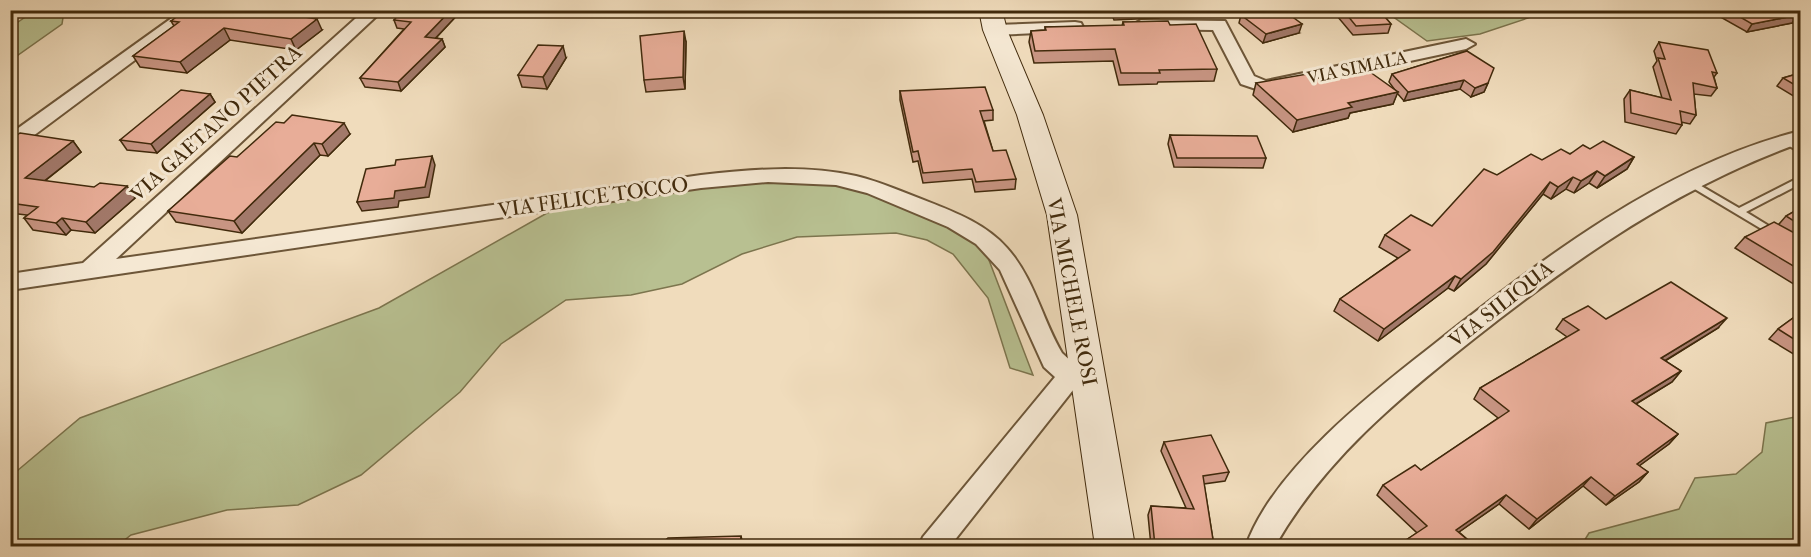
<svg xmlns="http://www.w3.org/2000/svg" width="1811" height="557" font-family="'IM FELL French Canon',serif">
<style>
.green{fill:#b8c091;stroke:#7c754e;stroke-width:1.5}
.lines{fill:none;stroke-linecap:round;stroke-linejoin:round}
.lane-casing{stroke:#6d5638;stroke-width:4}
.street-casing{stroke:#6d5638;stroke-width:4}
.secondary-casing{stroke:#412a0c;stroke-width:2}
.lane{fill:#f5e8d3;fill-rule:evenodd}
.street{fill:#f5e8d3;fill-rule:evenodd}
.secondary{fill:#f5e8d3;fill-rule:evenodd}
.wall{fill:#c89583;stroke:#412a0c;stroke-width:1.5}
.shaded-wall{fill:#a2796a;stroke:#412a0c;stroke-width:1.5}
.building{fill:#e8ad98;stroke:#412a0c;stroke-width:1.5}
.labels{text-anchor:middle;dominant-baseline:central;stroke-width:6;stroke-linejoin:round;paint-order:stroke}
.far-street-label{font-size:18px;fill:#412a0c;stroke:#f5e8d3}
.street-label{font-size:21px;fill:#412a0c;stroke:#f5e8d3}
</style>
<rect width="100%" height="100%" fill="#f0dcbc"/>
<filter id="stains"><feTurbulence type="fractalNoise" baseFrequency=".00333" numOctaves="4"/><feColorMatrix values="0 0 0 0 .2 0 0 0 0 .09 0 0 0 0 .02 0 0 0 .5 -.17"/></filter>
<radialGradient id="worn" r=".72"><stop offset=".6" stop-color="#630" stop-opacity="0"/><stop offset="1" stop-color="#630" stop-opacity=".3"/></radialGradient>
<g class="green">
<polygon points="34,11 64,11 62,24 11,60 11,27"/>
<polygon points="1385,11 1549,11 1480,34 1427,41"/>
<polygon points="745,180 850,184 965,234 987,255 1033,375 1010,368 988,298 953,254 927,240 896,233 797,237 742,254 682,284 631,295 566,300 501,344 460,392 361,475 298,505 227,510 131,535 117,546 11,546 11,476 80,418 379,308 547,213 571,205"/>
<polygon points="1800,416 1800,546 1581,546 1589,533 1679,509 1695,478 1736,474 1762,452 1766,423"/>
</g>
<g class="lines">
<defs>
<g id="lane">
<polygon points="1787,138 1800,145 1800,152 1784,143 1782,141 1784,139"/>
<polygon points="1800,177 1800,184 1746,212 1800,245 1800,252 1683,182 1685,180 1691,180 1739,208"/>
</g>
<g id="street">
<polygon points="183,10 202,10 17,148 10,150 10,134"/>
<path d="M 365,10 L 383,10 L 116,259 L 701,175 C 753,169 805,165 856,176 C 881,182 905,193 929,202 C 957,213 987,225 1007,248 C 1034,278 1042,319 1062,353 L 1073,363 L 1098,373 L 1101,380 L 1098,387 L 1089,390 L 1077,385 L 950,546 L 919,546 L 923,537 L 1055,377 L 1044,367 L 1000,270 L 976,244 L 948,227 L 867,193 L 836,185 L 768,182 L 701,188 L 10,290 L 10,274 L 83,263 Z"/>
<polygon points="1141,20 1225,21 1254,76 1266,81 1466,39 1475,44 1466,49 1265,92 1241,84 1213,30 1135,29 1133,25"/>
<polygon points="1075,22 1081,23 1083,27 1081,31 995,35 987,30 995,25"/>
<path d="M 1800,131 L 1800,143 C 1676,188 1578,257 1475,338 C 1398,399 1324,460 1275,546 L 1246,546 C 1272,471 1371,393 1433,345 C 1542,259 1662,166 1800,131 Z"/>
</g>
<polygon id="secondary" points="979,10 1002,10 1007,30 1043,115 1077,215 1135,546 1095,546 1047,215 1017,115 983,30"/>
</defs>
<use href="#lane" class="lane-casing"/>
<use href="#street" class="street-casing"/>
<use href="#secondary" class="secondary-casing"/>
<use href="#lane" class="lane"/>
<use href="#street" class="street"/>
<use href="#secondary" class="secondary"/>
</g>
<g class="wall">
<polygon points="462,10 436,38 442,39 445,47 401,91 365,87 360,78 404,29 397,28 394,20"/>
<polygon points="1110,10 1160,10 1159,18 1114,20"/>
<polygon points="1332,10 1379,10 1391,24 1388,33 1353,35"/>
<polygon points="1708,10 1800,10 1800,26 1792,23 1747,32"/>
<polygon points="1241,15 1299,33 1263,43 1239,23"/>
<polygon points="171,21 322,30 296,50 230,40 187,73 140,67 133,56 174,26"/>
<polygon points="1123,22 1170,25 1217,69 1214,81 1158,82 1157,84 1119,85 1113,61 1034,63 1029,42 1031,31 1045,30 1045,27 1122,26"/>
<polygon points="686,42 685,89 646,92 644,80"/>
<polygon points="1659,42 1717,73 1714,77 1717,88 1711,96 1694,94 1696,115 1690,124 1681,122 1682,125 1676,134 1625,122 1624,99 1630,90 1662,98 1653,67 1657,61 1654,51"/>
<polygon points="1467,51 1488,83 1484,92 1471,97 1460,89 1404,101 1397,93 1393,104 1350,113 1348,118 1293,132 1253,95 1256,83 1322,81 1395,90 1389,82 1392,74"/>
<polygon points="566,58 547,89 522,87 518,75"/>
<polygon points="1800,73 1800,100 1777,86 1783,78"/>
<polygon points="900,91 993,110 993,120 984,121 993,151 1016,179 1015,189 975,192 972,179 923,183 918,161 913,162 900,100"/>
<polygon points="210,94 215,102 157,153 127,150 120,140"/>
<polygon points="284,123 350,134 328,156 320,155 242,233 176,222 168,211 237,157"/>
<polygon points="1170,135 1266,158 1263,168 1174,167 1168,144"/>
<polygon points="10,140 73,141 81,152 45,181 135,198 95,233 71,230 66,235 33,230 24,218 27,215 10,213"/>
<polygon points="1590,149 1634,157 1627,169 1597,188 1589,183 1574,193 1566,189 1551,199 1543,194 1486,264 1454,291 1448,288 1378,341 1334,311 1340,299 1398,258 1379,247 1385,235 1432,226 1497,175 1542,160"/>
<polygon points="1800,208 1800,288 1735,248 1745,237 1779,224 1786,216"/>
<polygon points="1800,313 1800,358 1769,339 1778,329"/>
<polygon points="1563,319 1606,319 1718,328 1665,361 1681,371 1672,382 1636,404 1678,434 1669,444 1639,466 1648,472 1639,482 1606,505 1583,486 1529,529 1499,504 1459,532 1475,546 1401,546 1406,540 1417,533 1377,495 1383,485 1421,470 1498,418 1474,399 1480,388 1567,337 1556,329"/>
<polygon points="1164,442 1229,472 1225,481 1204,484 1214,546 1151,546 1148,515 1151,506 1186,508 1161,451"/>
</g>
<g class="shaded-wall">
<polygon points="451,10 462,10 428,46 425,37"/>
<polygon points="1798,15 1792,23 1747,32 1752,24"/>
<polygon points="317,19 322,30 296,50 291,39"/>
<polygon points="1302,24 1299,33 1263,43 1266,34"/>
<polygon points="224,28 230,40 187,73 180,62"/>
<polygon points="684,31 686,42 685,89 683,77"/>
<polygon points="442,39 445,47 401,91 398,82"/>
<polygon points="563,46 566,58 547,89 543,77"/>
<polygon points="1464,80 1460,89 1404,101 1408,92"/>
<polygon points="1488,83 1484,92 1471,97 1475,88"/>
<polygon points="1398,92 1393,104 1350,113 1348,118 1293,132 1297,120 1348,103"/>
<polygon points="210,94 215,102 157,153 151,144"/>
<polygon points="344,123 350,134 328,156 322,144"/>
<polygon points="73,141 81,152 34,189 25,178"/>
<polygon points="314,143 320,155 242,233 234,221"/>
<polygon points="432,156 435,165 429,197 399,201 398,207 362,211 357,202 395,191"/>
<polygon points="1634,157 1627,169 1597,188 1605,176"/>
<polygon points="1597,171 1589,183 1574,193 1581,181"/>
<polygon points="1573,177 1566,189 1551,199 1558,187"/>
<polygon points="1550,182 1543,194 1486,264 1454,291 1461,279"/>
<polygon points="127,186 135,198 95,233 86,222"/>
<polygon points="62,218 71,230 66,235 56,223"/>
<polygon points="1455,276 1448,288 1378,341 1384,329"/>
<polygon points="1727,318 1718,328 1653,368 1661,358"/>
<polygon points="1681,371 1672,382 1624,411 1632,401"/>
<polygon points="1678,434 1669,444 1628,474 1637,464"/>
<polygon points="1648,472 1639,482 1606,505 1615,496"/>
<polygon points="1591,477 1583,486 1529,529 1537,519"/>
<polygon points="1506,495 1499,504 1449,539 1456,530"/>
<polygon points="741,536 743,545 743,546 740,546"/>
</g>
<g class="building">
<polygon points="186,10 262,10 317,19 291,39 224,28 180,62 133,56 179,22 171,21"/>
<polygon points="403,10 451,10 425,37 442,39 398,82 360,78 411,22 394,20"/>
<polygon points="1257,10 1283,10 1302,24 1266,34 1241,15"/>
<polygon points="1343,10 1379,10 1391,24 1356,26"/>
<polygon points="1728,10 1800,10 1800,16 1798,15 1752,24"/>
<polygon points="1168,21 1170,25 1196,24 1217,69 1159,70 1160,73 1121,73 1115,49 1035,51 1031,31 1046,30 1045,27 1124,25 1123,22"/>
<polygon points="684,31 683,77 644,80 640,36"/>
<polygon points="1659,42 1708,50 1717,73 1712,72 1717,88 1693,83 1696,115 1680,111 1682,125 1631,113 1630,90 1671,100 1658,58 1665,59"/>
<polygon points="538,45 563,46 543,77 518,75"/>
<polygon points="1467,51 1494,68 1488,83 1475,88 1464,80 1408,92 1392,74"/>
<polygon points="1370,72 1398,92 1348,103 1352,107 1297,120 1256,83 1313,73 1322,81"/>
<polygon points="1800,73 1800,88 1783,78"/>
<polygon points="985,87 993,110 980,111 993,151 1006,150 1016,179 976,182 972,169 923,173 918,151 913,152 900,91"/>
<polygon points="181,90 210,94 151,144 120,140"/>
<polygon points="292,115 344,123 322,144 314,143 234,221 168,211 230,156 237,157 276,122 284,123"/>
<polygon points="20,133 73,141 25,178 94,187 100,183 127,186 86,222 62,218 56,223 24,218 38,207 10,203 10,140"/>
<polygon points="1170,135 1257,136 1266,158 1177,158"/>
<polygon points="1603,141 1634,157 1605,176 1597,171 1581,181 1573,177 1558,187 1550,182 1493,252 1461,279 1455,276 1384,329 1340,299 1410,250 1385,235 1411,215 1432,226 1484,169 1497,175 1531,154 1542,160 1561,149 1570,154 1583,145 1590,149"/>
<polygon points="432,156 425,187 395,191 394,198 357,202 366,169 395,165 396,160"/>
<polygon points="1800,208 1800,225 1786,216"/>
<polygon points="1774,222 1800,236 1800,270 1745,237"/>
<polygon points="1671,282 1727,318 1661,358 1681,371 1632,401 1678,434 1637,464 1648,472 1615,496 1591,477 1537,519 1506,495 1456,530 1475,546 1412,546 1406,540 1427,526 1383,485 1415,465 1421,470 1509,411 1480,388 1579,330 1563,319 1588,306 1606,319"/>
<polygon points="1800,313 1800,343 1778,329"/>
<polygon points="1211,435 1229,472 1203,476 1214,546 1155,546 1151,506 1194,509 1164,442"/>
<polygon points="741,536 740,546 658,546 668,538"/>
</g>
<g class="labels">
<g class="far-street-label">
<text transform="translate(1357 68) rotate(-12)">VIA SIMALA</text>
</g>
<g class="street-label">
<text transform="translate(216 123) rotate(-42)">VIA GAETANO PIETRA</text>
<text transform="translate(593 197) rotate(-8)">VIA FELICE TOCCO</text>
<text transform="translate(1072 292) rotate(79)">VIA MICHELE ROSI</text>
<text transform="translate(1501 304) rotate(-38)">VIA SILIQUA</text>
</g>
</g>
<rect width="1811" height="557" fill="none" stroke="#f0dcbc" stroke-width="36"/>
<rect x="12" y="12" width="1787" height="533" fill="none" stroke="#412a0c" stroke-width="3"/>
<rect x="18" y="18" width="1775" height="521" fill="none" stroke="#412a0c" stroke-width="1.5"/>
<rect width="100%" height="100%" filter="url(#stains)"/>
<rect width="100%" height="100%" fill="url(#worn)"/>
</svg>
